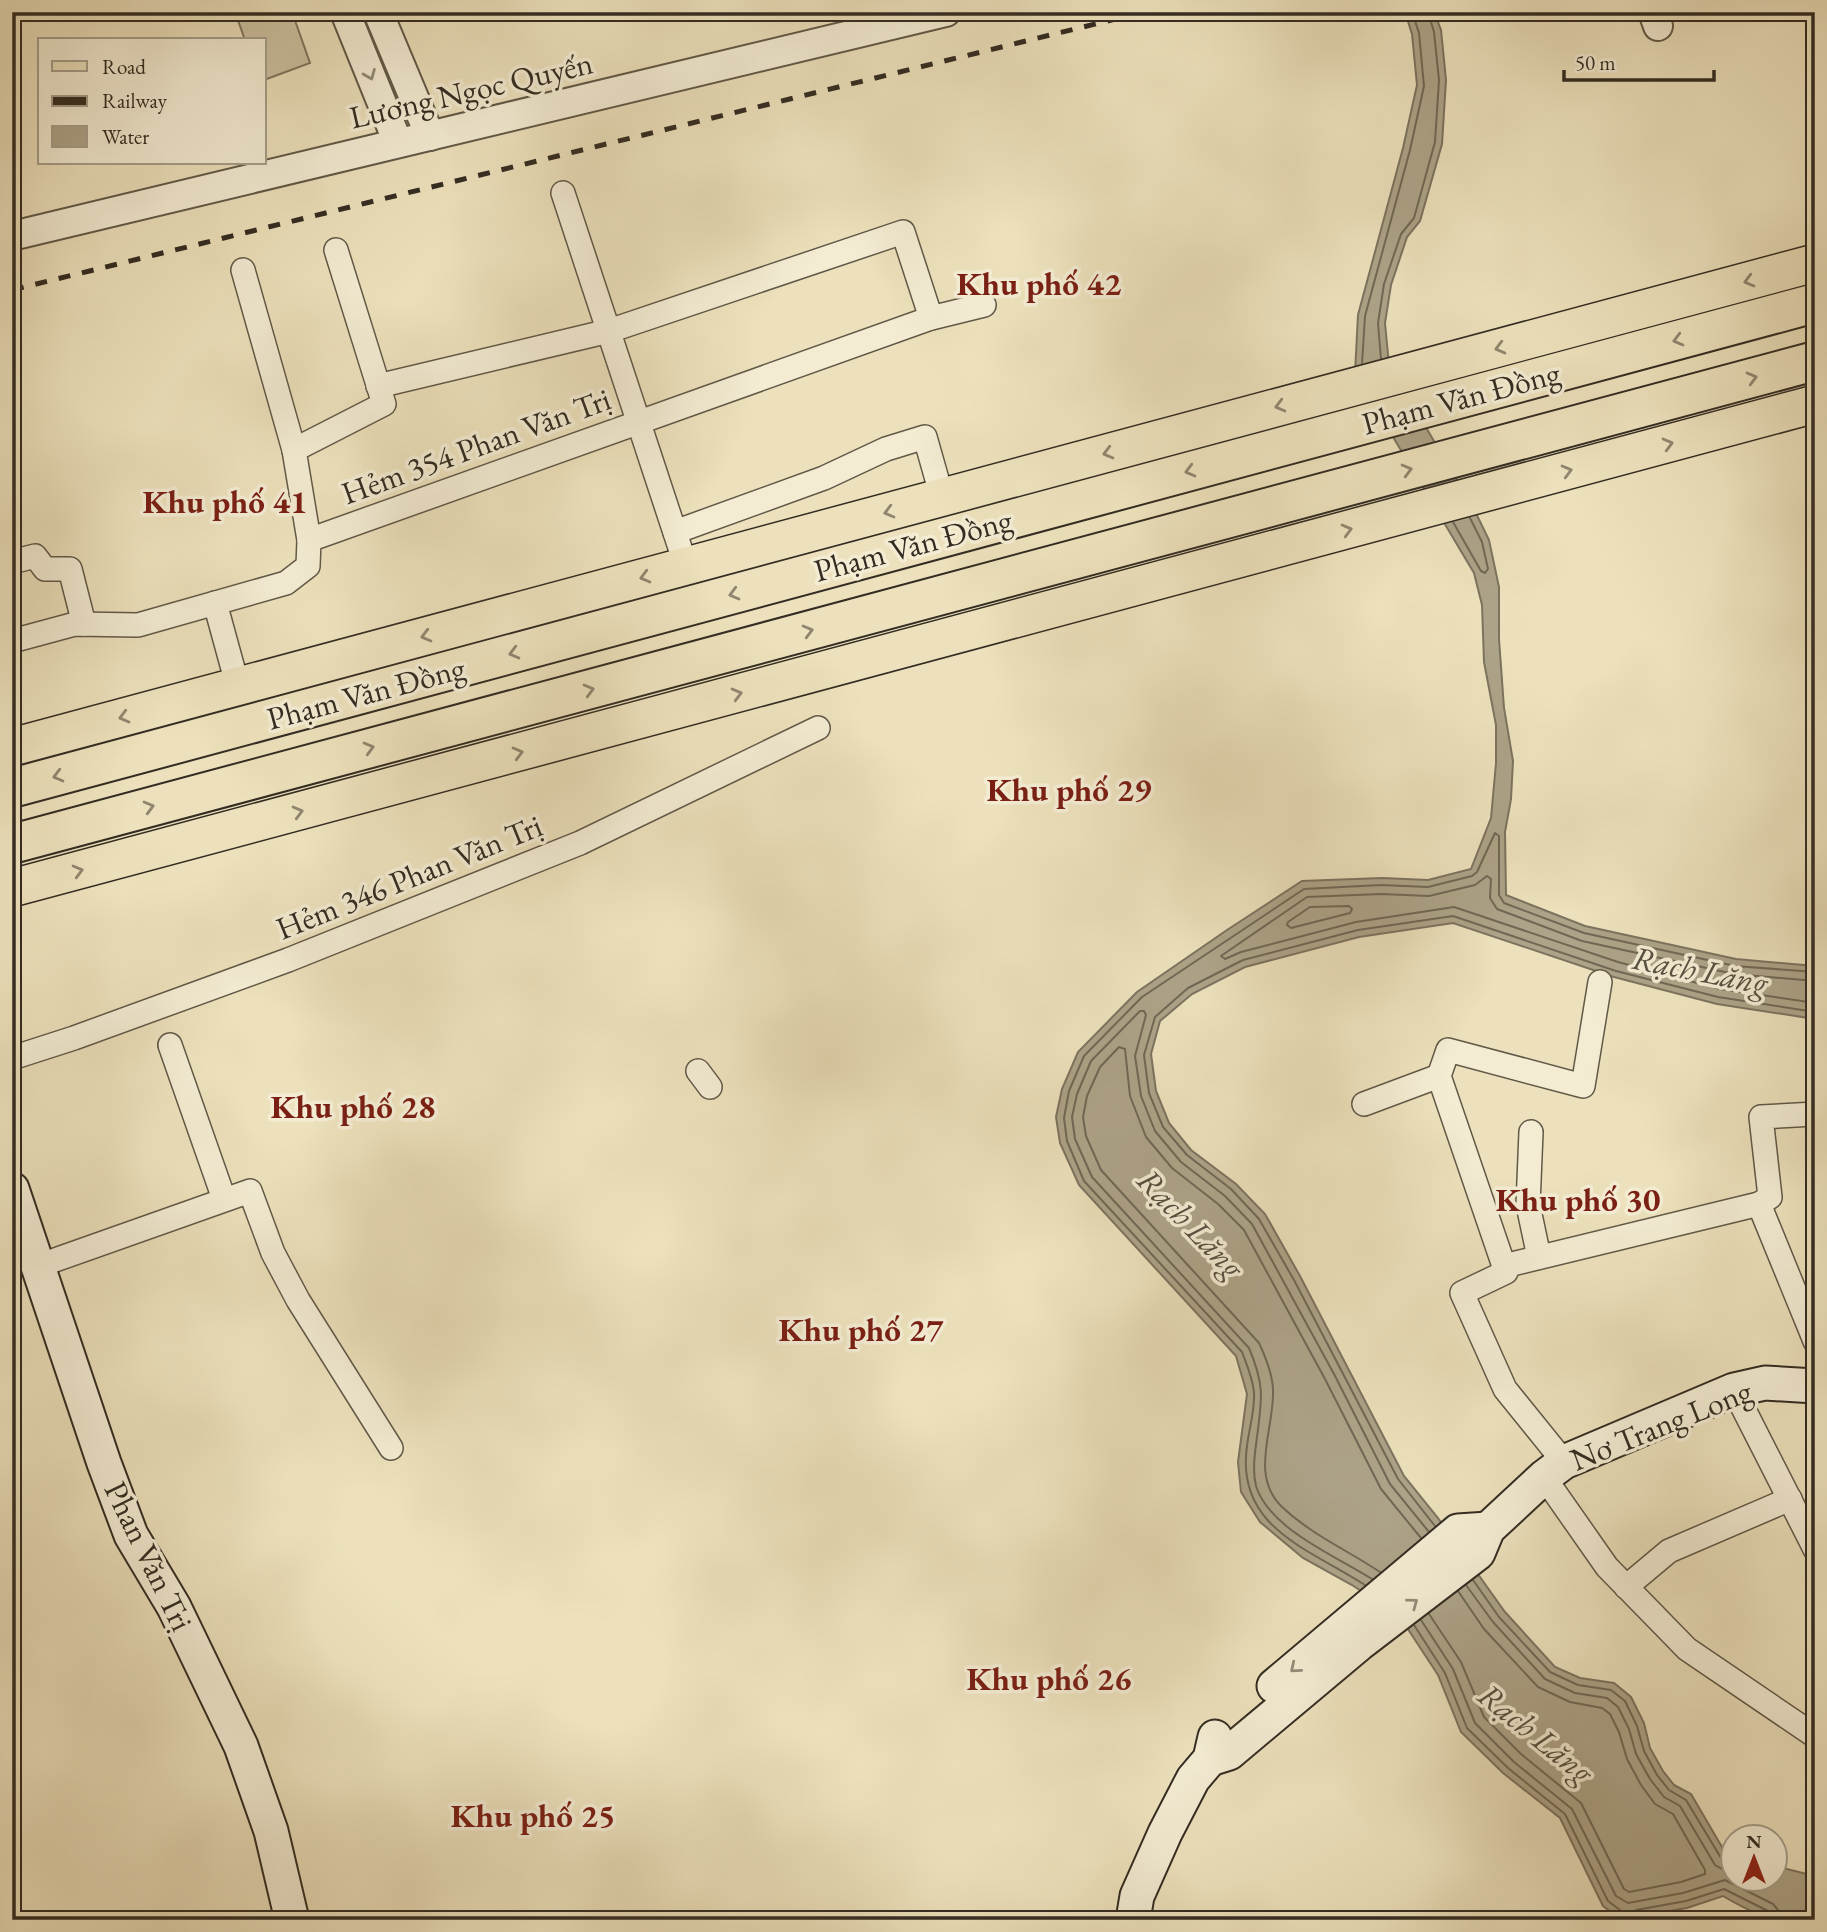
<svg xmlns="http://www.w3.org/2000/svg" width="1827" height="1932" font-family="'EB Garamond',serif">
<style>
.green{fill:#cdc2a2;stroke:#807762;stroke-width:2}
.water{fill:#ada388;stroke:#7c735f;stroke-width:2}
.lines{fill:none;stroke-linecap:round;stroke-linejoin:round}
.shore{stroke:#706855;stroke-width:2}
.minor-casing{stroke:#615948;stroke-width:26}
.tertiary-casing{stroke:#615948;stroke-width:32}
.secondary-casing{stroke:#332c22;stroke-width:37}
.primary-casing{stroke:#332c22;stroke-width:40}
.trunk-casing{stroke:#332c22;stroke-width:42}
.minor{stroke:#f3ecd3;stroke-width:23}
.tertiary{stroke:#f3ecd3;stroke-width:28}
.secondary{stroke:#f3ecd3;stroke-width:33}
.primary{stroke:#ece1bc;stroke-width:37}
.trunk{stroke:#ece1bc;stroke-width:38}
.rail{stroke:#332c22;stroke-width:5;stroke-dasharray:12 12;stroke-linecap:butt}
.oneway{stroke:#938c7a}
.oneway2{stroke:#90866f}
.labels{text-anchor:middle;dominant-baseline:central;stroke-width:7;stroke-linejoin:round;paint-order:stroke}
.street-label{font-size:32px;fill:#332c22;stroke:#f3ecd3}
.neighbourhood-label{font-size:33px;font-weight:bold;fill:#7a1f14;stroke:#f3ecd3}
.water-label{font-size:33px;font-style:italic;fill:#585041;stroke:#f3ecd3}
</style>
<rect width="100%" height="100%" fill="#ece1bc"/>
<filter id="stains"><feTurbulence type="fractalNoise" baseFrequency=".00286" numOctaves="4"/><feColorMatrix values="0 0 0 0 .2 0 0 0 0 .09 0 0 0 0 .02 0 0 0 .5 -.17"/></filter>
<radialGradient id="worn" r=".72"><stop offset=".6" stop-color="#630" stop-opacity="0"/><stop offset="1" stop-color="#630" stop-opacity=".3"/></radialGradient>
<polygon class="green" points="235,12 292,12 310,63 264,80 264,40 245,40"/>
<path class="water" d="M 1405,12 L 1434,12 L 1441,30 L 1446,80 L 1442,144 L 1420,221 L 1407,237 L 1391,285 L 1385,323 L 1389,365 L 1473,507 L 1489,540 L 1499,587 L 1499,639 L 1504,708 L 1513,761 L 1511,799 L 1505,832 L 1506,895 L 1585,926 L 1736,959 L 1815,966 L 1815,1019 L 1717,1004 L 1614,977 L 1453,923 L 1359,937 L 1245,967 L 1192,994 L 1160,1021 L 1151,1054 L 1156,1091 L 1169,1123 L 1191,1150 L 1236,1184 L 1265,1214 L 1300,1276 L 1404,1476 L 1438,1518 L 1505,1612 L 1555,1667 L 1580,1678 L 1614,1683 L 1631,1697 L 1644,1723 L 1650,1748 L 1663,1771 L 1674,1785 L 1691,1794 L 1726,1854 L 1732,1856 L 1732,1880 L 1774,1880 L 1775,1866 L 1815,1876 L 1815,1920 C 1770,1920 1762,1919 1723,1896 L 1687,1908 L 1621,1919 L 1603,1906 L 1560,1818 L 1503,1773 L 1461,1732 L 1438,1675 L 1400,1617 L 1352,1585 L 1303,1558 L 1260,1522 L 1241,1492 L 1238,1462 L 1247,1394 L 1236,1356 L 1079,1185 L 1060,1143 L 1056,1117 L 1062,1089 L 1078,1052 L 1137,992 L 1227,930 L 1302,881 L 1382,878 L 1428,880 L 1471,869 L 1491,818 L 1496,763 L 1496,725 L 1484,662 L 1482,605 L 1474,573 L 1355,373 L 1358,315 L 1403,148 L 1417,85 L 1412,34 Z"/>
<g class="lines">
<g class="shore">
<polyline points="1381,359 1378,323 1384,284 1401,234 1414,218 1435,142 1439,80 1434,32 1428,12"/>
<polyline points="1362,364 1365,316 1410,150 1424,86 1419,33 1412,12"/>
<polyline points="1453,522 1481,571 1485,573 1488,569 1482,542 1470,518"/>
<polygon points="1349,906 1352,909 1350,913 1291,928 1287,925 1288,922 1310,907"/>
<polyline points="1815,981 1734,974 1582,941 1497,909 1490,898 1491,879 1487,876 1475,885 1429,896 1381,894 1307,897 1221,956 1225,959 1241,952 1356,922 1454,907 1618,962 1720,989 1815,1003"/>
<polyline points="1435,1526 1398,1479 1294,1280 1259,1219 1231,1189 1187,1155 1163,1127 1149,1093 1144,1055 1155,1017 1188,988 1243,960 1358,930 1453,916 1616,971 1718,997 1815,1012"/>
<path d="M 1380,1572 C 1347,1550 1312,1535 1282,1507 C 1250,1476 1273,1432 1273,1394 C 1274,1377 1266,1358 1259,1343 L 1101,1170 L 1086,1136 L 1083,1117 L 1087,1096 L 1100,1067 L 1119,1047 L 1125,1049 L 1130,1096 L 1146,1137 L 1172,1168 L 1218,1204 L 1244,1230 L 1325,1379 L 1381,1489 L 1421,1538"/>
<path d="M 1372,1579 C 1338,1557 1269,1529 1256,1486 C 1252,1470 1255,1453 1257,1437 C 1262,1398 1265,1386 1249,1348 L 1092,1177 L 1075,1139 L 1072,1117 L 1077,1094 L 1091,1061 L 1140,1011 L 1144,1011 L 1146,1015 L 1135,1056 L 1141,1096 L 1155,1131 L 1181,1162 L 1225,1196 L 1252,1224 L 1334,1374 L 1390,1484 L 1429,1532"/>
<polyline points="1473,1580 1499,1617 1550,1672 1578,1685 1611,1690 1625,1701 1637,1726 1644,1751 1657,1775 1669,1790 1686,1800 1721,1858 1732,1862"/>
<path d="M 1365,1585 C 1310,1549 1235,1528 1247,1446 C 1249,1429 1255,1410 1254,1393 C 1253,1379 1247,1365 1242,1352 L 1084,1181 L 1067,1141 L 1064,1118 L 1069,1091 L 1084,1056 L 1142,997 L 1304,889 L 1381,885 L 1428,887 L 1472,876 L 1477,872 L 1495,833 L 1499,836 L 1499,895 L 1504,903 L 1584,933 L 1735,966 L 1815,972"/>
<polyline points="1466,1585 1493,1622 1545,1679 1575,1693 1607,1698 1618,1707 1629,1729 1636,1754 1650,1779 1664,1797 1680,1806 1715,1865 1722,1869 1732,1871"/>
<polyline points="1429,1614 1461,1662 1484,1717 1521,1754 1581,1803 1624,1889 1629,1892 1681,1882 1705,1874 1705,1870 1673,1814 1655,1804 1641,1785 1627,1759 1619,1732 1610,1714 1602,1708 1570,1702 1538,1687 1484,1629 1458,1591"/>
<polyline points="1421,1620 1453,1669 1475,1723 1514,1762 1572,1809 1616,1896 1628,1903 1683,1893 1725,1880 1773,1904 1778,1910 1780,1920"/>
<polyline points="1414,1625 1445,1673 1467,1728 1508,1768 1565,1814 1608,1901 1628,1916 1636,1910 1686,1901 1724,1889 1768,1911 1771,1920"/>
</g>
<defs>
<g id="minor">
<polyline points="563,193 686,566"/>
<polyline points="243,270 294,450"/>
<polyline points="378,386 609,331 903,232 931,318"/>
<polyline points="675,532 824,478 886,449 925,437 942,497"/>
<polyline points="309,540 294,450 384,404 336,250"/>
<polyline points="12,562 35,556 45,569 70,569 84,624"/>
<polyline points="215,603 238,687"/>
<polyline points="12,641 75,624 138,625 286,583 308,566 309,540 931,318 984,305"/>
<polyline points="170,1045 224,1199"/>
<polyline points="12,1058 74,1038 288,960 580,843 818,728"/>
<polyline points="698,1071 710,1087"/>
<polyline points="1364,1104 1439,1076"/>
<polyline points="1531,1132 1528,1205 1539,1257"/>
<polyline points="1759,1204 1815,1341"/>
<polyline points="38,1266 250,1191 273,1253 298,1300 391,1448"/>
<polyline points="1504,1266 1759,1204 1770,1197 1761,1117 1815,1114"/>
<polyline points="1734,1390 1815,1549"/>
<polyline points="1564,1462 1505,1389 1462,1293 1506,1272 1439,1076 1448,1050 1583,1086 1600,982"/>
<polyline points="1544,1477 1607,1567 1687,1649 1815,1736"/>
<polyline points="1626,1587 1669,1551 1790,1499"/>
</g>
<g id="tertiary">
<polyline points="345,12 398,143"/>
<polyline points="378,12 430,136"/>
<polyline points="1653,12 1658,26"/>
<polyline points="12,236 946,12"/>
</g>
<g id="secondary">
<polyline points="12,1189 104,1463 131,1535 174,1607 241,1746 271,1831 292,1920"/>
<polyline points="1274,1686 1458,1531 1488,1529"/>
<polyline points="1210,1759 1229,1753 1359,1644 1478,1553 1488,1529 1544,1477 1564,1462 1734,1390 1765,1383 1815,1386"/>
<polyline points="1133,1920 1137,1896 1165,1833 1193,1779 1210,1759 1215,1737"/>
</g>
<g id="primary">
<polyline points="12,747 1815,263"/>
<polyline points="12,888 1815,404"/>
</g>
<g id="trunk">
<polyline points="12,788 1815,303"/>
<polyline points="12,844 1815,361"/>
</g>
</defs>
<use href="#minor" class="minor-casing"/>
<use href="#tertiary" class="tertiary-casing"/>
<use href="#secondary" class="secondary-casing"/>
<use href="#primary" class="primary-casing"/>
<use href="#trunk" class="trunk-casing"/>
<use href="#minor" class="minor"/>
<use href="#tertiary" class="tertiary"/>
<use href="#secondary" class="secondary"/>
<use href="#primary" class="primary"/>
<use href="#trunk" class="trunk"/>
<polyline class="rail" points="12,290 1144,12"/>
</g>
<defs><path id="oneway-chevron" d="M-2-3.5L2.5 0L-2 3.5" fill="none" stroke-width="1.6" stroke-linecap="round" stroke-linejoin="round" transform="scale(1.75)"/></defs>
<g class="oneway">
<use href="#oneway-chevron" transform="translate(370 75) rotate(68)"/>
<use href="#oneway-chevron" transform="translate(1413 1603) rotate(-37)"/>
<use href="#oneway-chevron" transform="translate(1295 1668) rotate(140)"/>
</g>
<g class="oneway2">
<use href="#oneway-chevron" transform="translate(1749 281) rotate(165)"/>
<use href="#oneway-chevron" transform="translate(1678 340) rotate(165)"/>
<use href="#oneway-chevron" transform="translate(1500 348) rotate(165)"/>
<use href="#oneway-chevron" transform="translate(1752 378) rotate(-15)"/>
<use href="#oneway-chevron" transform="translate(1280 406) rotate(165)"/>
<use href="#oneway-chevron" transform="translate(1668 444) rotate(-15)"/>
<use href="#oneway-chevron" transform="translate(1108 453) rotate(165)"/>
<use href="#oneway-chevron" transform="translate(1407 470) rotate(-15)"/>
<use href="#oneway-chevron" transform="translate(1190 471) rotate(165)"/>
<use href="#oneway-chevron" transform="translate(1567 471) rotate(-15)"/>
<use href="#oneway-chevron" transform="translate(889 512) rotate(165)"/>
<use href="#oneway-chevron" transform="translate(1347 530) rotate(-15)"/>
<use href="#oneway-chevron" transform="translate(645 577) rotate(165)"/>
<use href="#oneway-chevron" transform="translate(734 594) rotate(165)"/>
<use href="#oneway-chevron" transform="translate(808 631) rotate(-15)"/>
<use href="#oneway-chevron" transform="translate(426 636) rotate(165)"/>
<use href="#oneway-chevron" transform="translate(514 653) rotate(165)"/>
<use href="#oneway-chevron" transform="translate(589 690) rotate(-15)"/>
<use href="#oneway-chevron" transform="translate(737 694) rotate(-15)"/>
<use href="#oneway-chevron" transform="translate(124 717) rotate(165)"/>
<use href="#oneway-chevron" transform="translate(369 748) rotate(-15)"/>
<use href="#oneway-chevron" transform="translate(518 753) rotate(-15)"/>
<use href="#oneway-chevron" transform="translate(58 776) rotate(165)"/>
<use href="#oneway-chevron" transform="translate(149 807) rotate(-15)"/>
<use href="#oneway-chevron" transform="translate(298 812) rotate(-15)"/>
<use href="#oneway-chevron" transform="translate(78 871) rotate(-15)"/>
</g>
<g class="labels">
<g class="street-label">
<text transform="translate(471 90) rotate(-13)">Lương Ngọc Quyến</text>
<text transform="translate(1461 398) rotate(-15)">Phạm Văn Đồng</text>
<text transform="translate(476 446) rotate(-20)">Hẻm 354 Phan Văn Trị</text>
<text transform="translate(913 545) rotate(-15)">Phạm Văn Đồng</text>
<text transform="translate(366 693) rotate(-15)">Phạm Văn Đồng</text>
<text transform="translate(409 877) rotate(-22)">Hẻm 346 Phan Văn Trị</text>
<text transform="translate(1661 1425) rotate(-22)">Nơ Trang Long</text>
<text transform="translate(149 1556) rotate(64)">Phan Văn Trị</text>
</g>
<g class="neighbourhood-label">
<text x="1039" y="283">Khu phố 42</text>
<text x="225" y="501">Khu phố 41</text>
<text x="1069" y="789">Khu phố 29</text>
<text x="353" y="1106">Khu phố 28</text>
<text x="1578" y="1199">Khu phố 30</text>
<text x="861" y="1329">Khu phố 27</text>
<text x="1049" y="1678">Khu phố 26</text>
<text x="533" y="1815">Khu phố 25</text>
</g>
<g class="water-label">
<text transform="translate(1700 970) rotate(11)">Rạch Lăng</text>
<text transform="translate(1191 1223) rotate(46)">Rạch Lăng</text>
<text transform="translate(1536 1733) rotate(39)">Rạch Lăng</text>
</g>
</g>
<rect width="1827" height="1932" fill="none" stroke="#ece1bc" stroke-width="42"/>
<rect x="14" y="14" width="1799" height="1904" fill="none" stroke="#332c22" stroke-width="3.5"/>
<rect x="21" y="21" width="1785" height="1890" fill="none" stroke="#332c22" stroke-width="2"/>
<rect x="38" y="38" width="228" height="126" fill="#f3ecd3" stroke="#a69f8c" stroke-width="2"/>
<rect x="52" y="61" width="35" height="10" fill="#ece1bc" stroke="#a69f8c" stroke-width="2"/>
<text x="102" y="74" font-size="21" fill="#332c22">Road</text>
<rect x="52" y="96" width="35" height="10" fill="#332c22" stroke="#a69f8c" stroke-width="2"/>
<text x="102" y="108" font-size="21" fill="#332c22">Railway</text>
<rect x="52" y="126" width="35" height="21" fill="#ada388" stroke="#a69f8c" stroke-width="2"/>
<text x="102" y="144" font-size="21" fill="#332c22">Water</text>
<g transform="translate(1754 1858)"><circle r="33" fill="#f3ecd3" stroke="#a69f8c" stroke-width="2"/>
<path d="M0-5L12 26L0 18L-12 26Z" fill="#8f2418"/>
<text y="-10" font-size="19" font-weight="bold" text-anchor="middle" fill="#332c22">N</text>
</g>
<path d="M1564 70v10h150v-10" fill="none" stroke="#332c22" stroke-width="3.5"/>
<text x="1575" y="70" font-size="21" fill="#332c22" stroke="#f3ecd3" stroke-width="5" paint-order="stroke">50 m</text>
<rect width="100%" height="100%" filter="url(#stains)"/>
<rect width="100%" height="100%" fill="url(#worn)"/>
</svg>
